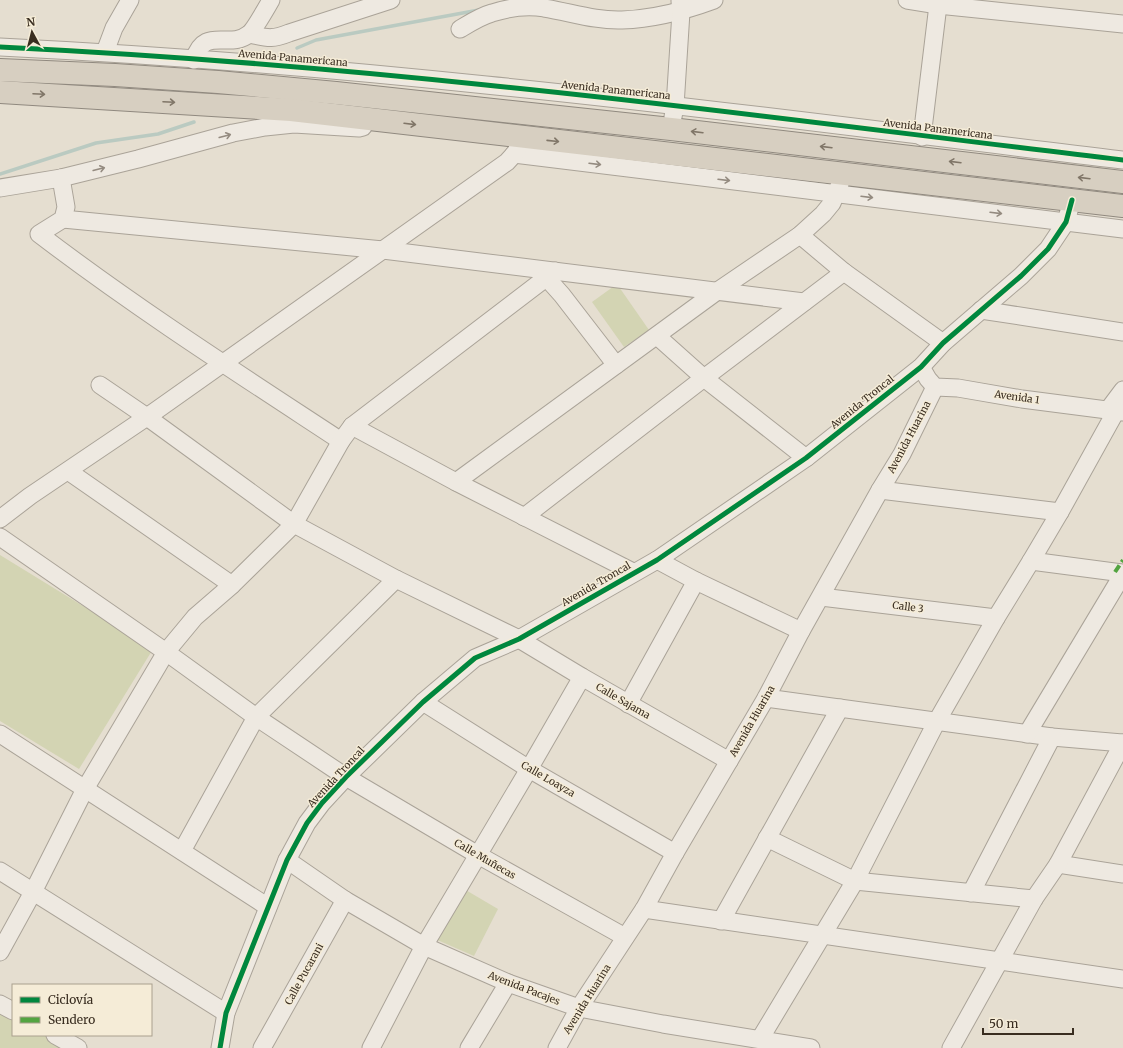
<svg xmlns="http://www.w3.org/2000/svg" width="1123" height="1048" font-family="Merriweather,serif">
<style>
.green{fill:#d3d4b3}
.lines{fill:none;stroke-linecap:round;stroke-linejoin:round}
.stream{stroke:#bacac1;stroke-width:3.5}
.minor-casing{stroke:#aaa398;stroke-width:19}
.highway-casing{stroke:#90897f;stroke-width:24}
.minor{stroke:#eee9e1;stroke-width:17}
.highway{stroke:#d7cfc1;stroke-width:22}
.quiet{stroke:#53a441;stroke-width:4;stroke-dasharray:8 4;stroke-linecap:butt}
.cycleway-casing{stroke:#f5ecd7;stroke-width:8}
.cycleway{stroke:#00873e;stroke-width:5}
.oneway{stroke:#807668}
.oneway2{stroke:#948b80}
.labels{text-anchor:middle;dominant-baseline:central;stroke-width:3;stroke-linejoin:round;paint-order:stroke}
.street-label{font-size:10px;fill:#392d20;stroke:#f5ecd7}
</style>
<rect width="100%" height="100%" fill="#e5ded0"/>
<g class="green">
<polygon points="617,284 649,330 624,347 592,302"/>
<polygon points="0,555 153,649 79,769 0,721"/>
<polygon points="464,889 498,909 474,956 435,939"/>
<polygon points="0,1011 13,1018 13,1035 45,1035 64,1046 63,1048 0,1048"/>
</g>
<g class="lines">
<g class="stream">
<polyline points="297,48 316,40 479,10"/>
<polyline points="0,174 96,143 158,134 194,122"/>
</g>
<defs>
<g id="minor">
<polyline points="907,0 938,5 1123,24"/>
<path d="M 460,29 C 470,23 481,16 492,13 C 508,8 528,5 544,8 C 570,12 595,21 622,20 C 654,19 684,11 714,0"/>
<path d="M 249,34 C 268,38 271,40 289,33 L 391,0"/>
<path d="M 0,47 C 162,55 325,68 486,85 C 699,106 911,135 1123,160"/>
<polyline points="105,52 114,28 130,0"/>
<path d="M 194,60 C 204,25 229,50 249,34 C 254,30 267,7 271,0"/>
<polyline points="673,117 675,106 681,12 680,1"/>
<polyline points="922,137 938,5"/>
<polyline points="514,154 1123,229"/>
<path d="M 61,178 L 66,207 L 63,219 L 39,234 C 136,308 239,374 341,441"/>
<polyline points="0,188 61,178 138,159 233,133 265,127 294,124 359,128 363,127"/>
<polyline points="63,219 383,250 804,302"/>
<polyline points="800,235 844,272 943,343"/>
<polyline points="546,277 562,295 616,365"/>
<polyline points="981,310 1123,332"/>
<polyline points="657,336 704,378 806,458"/>
<polyline points="921,367 928,379 935,387 958,388 1022,399 1123,412"/>
<polyline points="100,385 147,417 294,524 396,579 519,639 582,677 729,761"/>
<polyline points="1108,410 1123,390"/>
<polyline points="352,426 456,482 633,572"/>
<polyline points="68,471 232,585"/>
<polyline points="456,482 716,292 800,235 823,214 832,203 840,184"/>
<polyline points="880,490 1060,512"/>
<polyline points="524,517 704,378 844,272"/>
<polyline points="0,519 30,496 147,417 507,162 517,151 519,137"/>
<polyline points="0,537 166,652 256,717 346,777 478,855 625,937"/>
<polyline points="657,560 696,581 801,631"/>
<polyline points="1031,561 1123,573"/>
<polyline points="821,597 996,618"/>
<polyline points="766,698 1052,737 1123,743"/>
<polyline points="423,702 529,769 675,853"/>
<polyline points="628,704 696,581"/>
<polyline points="0,734 268,907"/>
<polyline points="1027,734 1123,574"/>
<polyline points="767,838 855,881 1034,899"/>
<polyline points="182,851 256,717 396,579"/>
<polyline points="287,860 345,900 424,946 508,983 579,1008 663,1024 811,1048"/>
<polyline points="1058,864 1123,874"/>
<polyline points="0,871 226,1013"/>
<polyline points="971,893 1052,737"/>
<polyline points="644,909 1123,979"/>
<polyline points="721,921 840,708"/>
<polyline points="0,952 33,892 85,789 166,652 195,617 232,585 294,524 341,441 352,426 555,271"/>
<polyline points="0,1004 13,1011"/>
<polyline points="55,1035 78,1048"/>
<polyline points="760,1039 855,881 937,721 996,618 1031,561 1060,512 1116,411"/>
<polyline points="220,1048 226,1013 287,860 307,823 322,803 346,777 423,702 475,658 519,639 657,560 806,458 921,367 943,343 1021,276 1048,249 1066,222 1072,200"/>
<polyline points="262,1048 345,900"/>
<polyline points="371,1048 424,946 529,769 582,677"/>
<polyline points="469,1048 508,983"/>
<polyline points="557,1048 579,1008 644,909 675,853 766,698 801,631 880,490 902,454 935,387"/>
<polyline points="951,1048 1034,899 1058,864 1123,743"/>
</g>
<g id="highway">
<polyline points="0,70 115,75 218,82 336,93 671,129 1123,182"/>
<polyline points="0,92 291,110 1123,206"/>
</g>
</defs>
<use href="#minor" class="minor-casing"/>
<use href="#highway" class="highway-casing"/>
<use href="#minor" class="minor"/>
<use href="#highway" class="highway"/>
<polyline class="quiet" points="1115,572 1123,560"/>
<defs>
<g id="cycleway">
<path d="M 0,47 C 162,55 325,68 486,85 C 699,106 911,135 1123,160"/>
<polyline points="220,1048 226,1013 287,860 307,823 322,803 346,777 423,702 475,658 519,639 657,560 806,458 921,367 943,343 1021,276 1048,249 1066,222 1072,200"/>
</g>
</defs>
<use href="#cycleway" class="cycleway-casing"/>
<use href="#cycleway" class="cycleway"/>
</g>
<defs><path id="oneway-shaft" d="M-6 0H5M1.5-3L5.5 0L1.5 3" fill="none" stroke-width="1.6" stroke-linecap="round" stroke-linejoin="round"/></defs>
<g class="oneway">
<use href="#oneway-shaft" transform="translate(39 94) rotate(3)"/>
<use href="#oneway-shaft" transform="translate(169 102) rotate(3)"/>
<use href="#oneway-shaft" transform="translate(410 124) rotate(7)"/>
<use href="#oneway-shaft" transform="translate(697 132) rotate(-173)"/>
<use href="#oneway-shaft" transform="translate(553 141) rotate(6)"/>
<use href="#oneway-shaft" transform="translate(826 147) rotate(-173)"/>
<use href="#oneway-shaft" transform="translate(955 162) rotate(-173)"/>
<use href="#oneway-shaft" transform="translate(1084 178) rotate(-173)"/>
</g>
<g class="oneway2">
<use href="#oneway-shaft" transform="translate(225 136) rotate(-15)"/>
<use href="#oneway-shaft" transform="translate(595 164) rotate(7)"/>
<use href="#oneway-shaft" transform="translate(99 169) rotate(-14)"/>
<use href="#oneway-shaft" transform="translate(724 180) rotate(7)"/>
<use href="#oneway-shaft" transform="translate(867 197) rotate(7)"/>
<use href="#oneway-shaft" transform="translate(996 213) rotate(7)"/>
</g>
<g class="labels">
<g class="street-label">
<text transform="translate(293 58) rotate(5)">Avenida Panamericana</text>
<text transform="translate(616 90) rotate(6)">Avenida Panamericana</text>
<text transform="translate(938 129) rotate(7)">Avenida Panamericana</text>
<text transform="translate(1017 397) rotate(8)">Avenida 1</text>
<text transform="translate(862 402) rotate(-39)">Avenida Troncal</text>
<text transform="translate(909 437) rotate(-62)">Avenida Huarina</text>
<text transform="translate(596 584) rotate(-30)">Avenida Troncal</text>
<text transform="translate(908 607) rotate(7)">Calle 3</text>
<text transform="translate(623 701) rotate(30)">Calle Sajama</text>
<text transform="translate(752 721) rotate(-60)">Avenida Huarina</text>
<text transform="translate(336 777) rotate(-47)">Avenida Troncal</text>
<text transform="translate(548 779) rotate(30)">Calle Loayza</text>
<text transform="translate(485 859) rotate(30)">Calle Muñecas</text>
<text transform="translate(304 974) rotate(-61)">Calle Pucarani</text>
<text transform="translate(524 988) rotate(21)">Avenida Pacajes</text>
<text transform="translate(587 999) rotate(-58)">Avenida Huarina</text>
</g>
</g>
<rect x="12" y="984" width="140" height="52" fill="#f5ecd7" stroke="#aaa08e"/>
<rect x="20" y="997" width="20" height="6" fill="#00873e" stroke="#aaa08e"/>
<text x="48" y="1004" font-size="12" fill="#392d20">Ciclovía</text>
<rect x="20" y="1017" width="20" height="6" fill="#53a441" stroke="#aaa08e"/>
<text x="48" y="1024" font-size="12" fill="#392d20">Sendero</text>
<g transform="translate(32 32) rotate(353)" stroke="#f5ecd7" stroke-width="3" paint-order="stroke">
<path d="M0-3L7 15L0 10L-7 15Z" fill="#392d20"/>
<text y="-6" font-size="11" font-weight="bold" text-anchor="middle" fill="#392d20">N</text>
</g>
<path d="M983 1028v6h90v-6" fill="none" stroke="#392d20" stroke-width="2"/>
<text x="989" y="1028" font-size="12" fill="#392d20" stroke="#f5ecd7" stroke-width="3" paint-order="stroke">50 m</text>
</svg>
